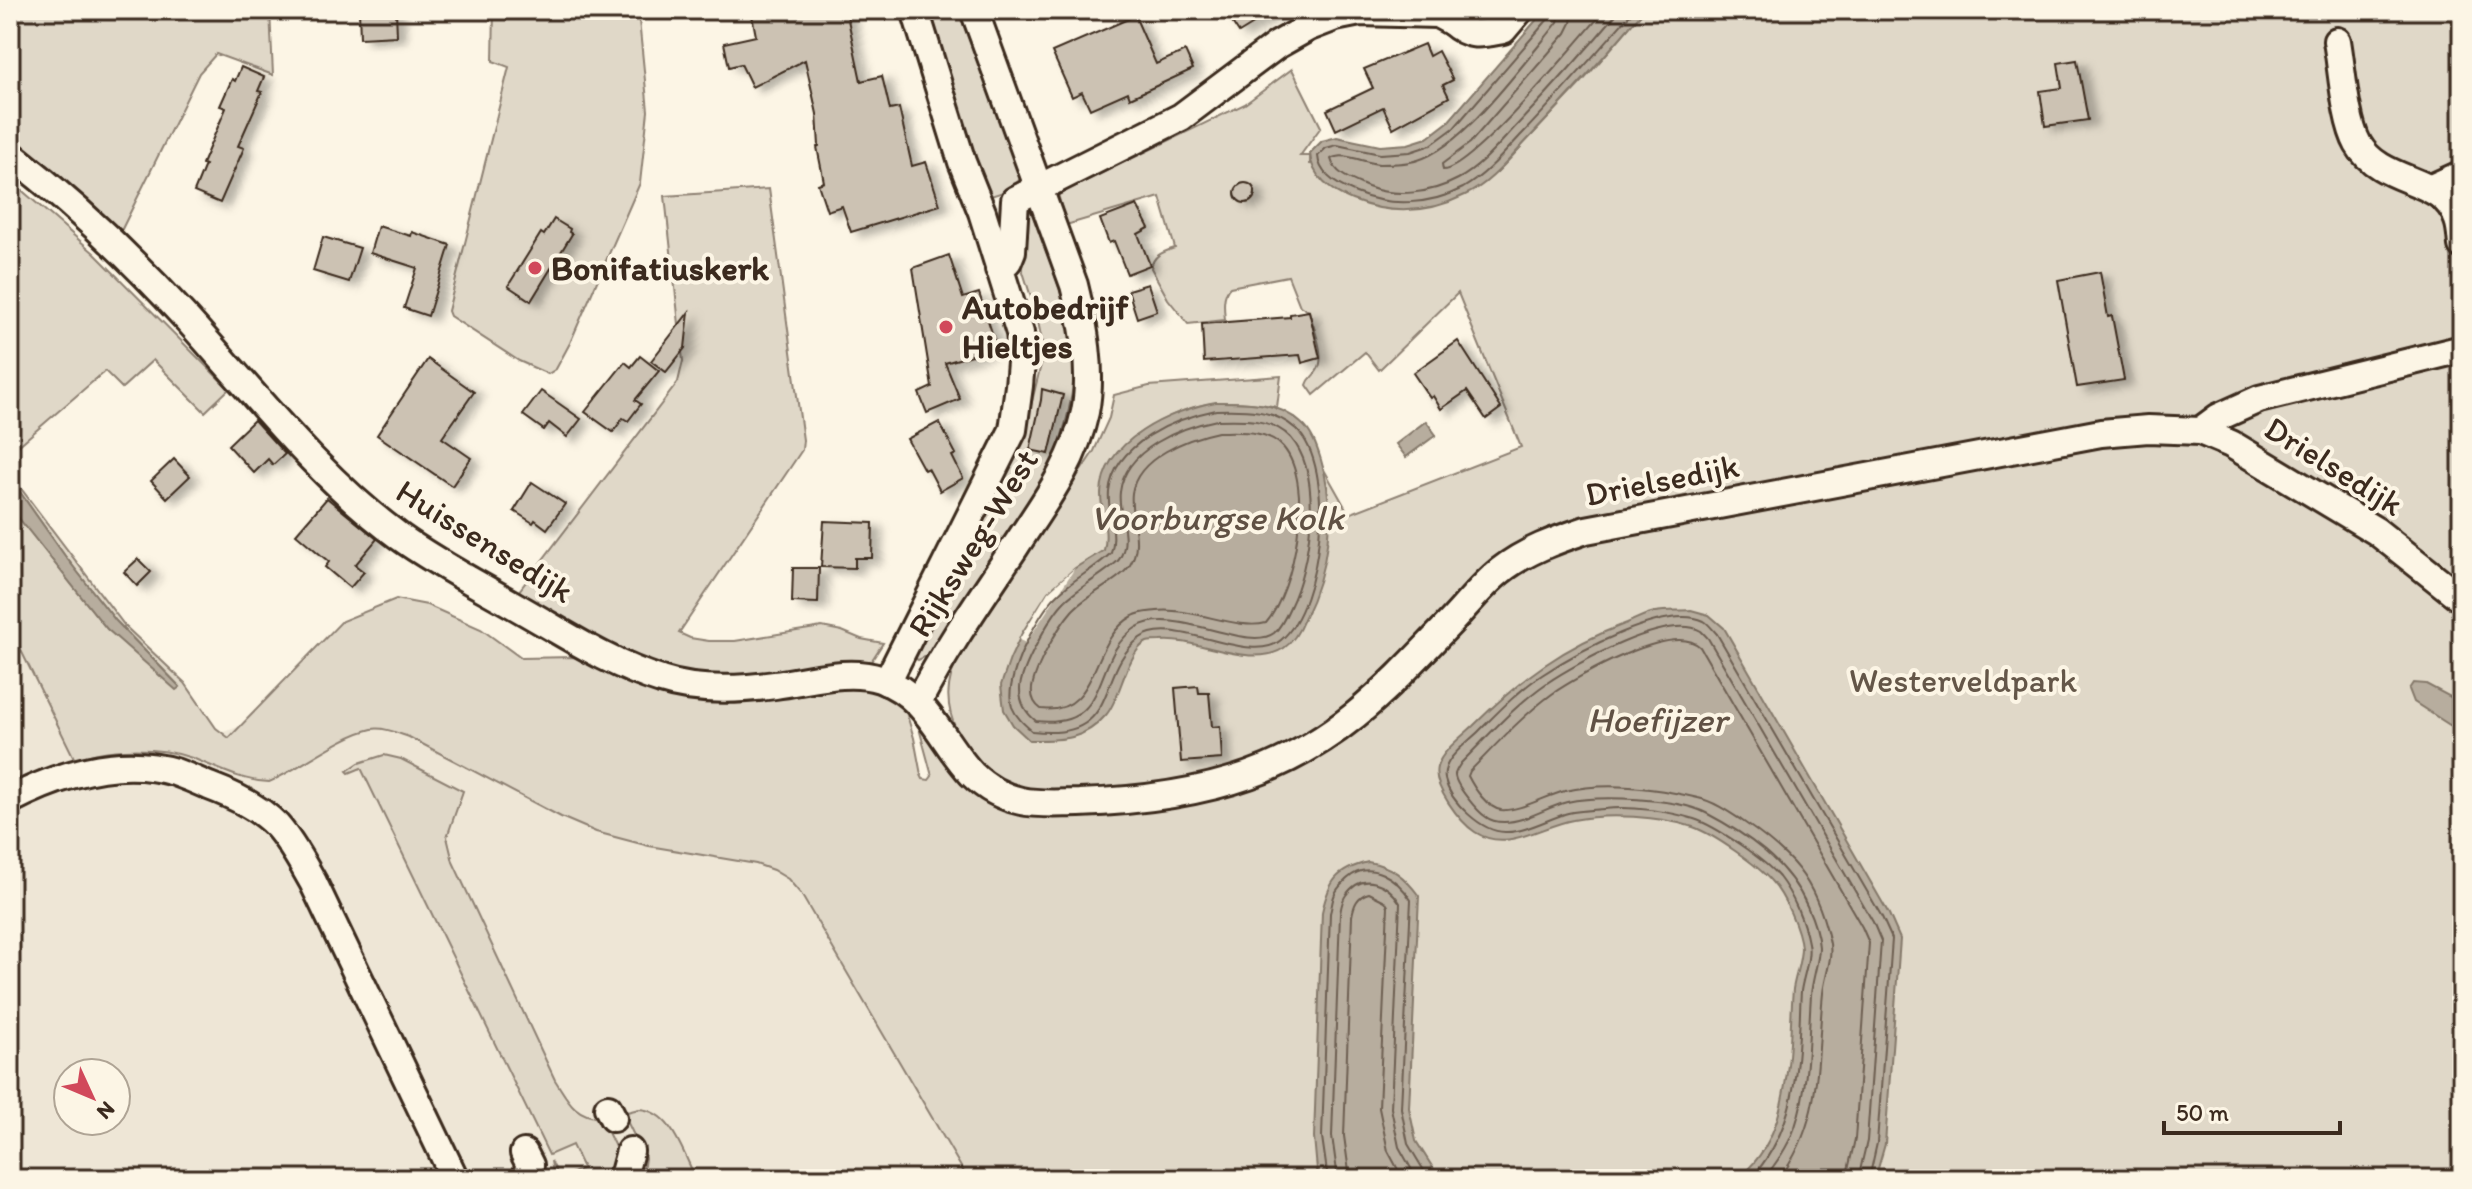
<svg xmlns="http://www.w3.org/2000/svg" width="2472" height="1189" font-family="Itim,sans-serif">
<style>
.built{fill:#eee6d6;fill-rule:evenodd}
.green{fill:#e0d8c8;stroke:#8e8173;stroke-width:2}
.water{fill:#b7ad9e;stroke:#85796b;stroke-width:2}
.pier{fill:#fcf5e5}
.lines{fill:none;stroke-linecap:round;stroke-linejoin:round}
.shore{stroke:#6d5e51;stroke-width:2}
.building{fill:#ccc2b3;stroke:#3b2a1e;stroke-width:2;filter:url(#shadow)}
.minor-casing{stroke:#3b2a1e;stroke-width:32}
.minor{stroke:#fcf5e5;stroke-width:26}
.poi-dot{fill:#d1495b;stroke:#fcf5e5;stroke-width:3}
.labels{text-anchor:middle;dominant-baseline:central;stroke-width:8;stroke-linejoin:round;paint-order:stroke}
.poi-label{font-size:34px;font-weight:bold;fill:#3b2a1e;stroke:#fcf5e5;text-anchor:start}
.street-label{font-size:34px;fill:#3b2a1e;stroke:#fcf5e5}
.park-label{font-size:34px;fill:#645648;stroke:#fcf5e5}
.water-label{font-size:36px;font-style:italic;fill:#605144;stroke:#fcf5e5}
</style>
<defs>
<filter id="shadow"><feDropShadow dx="9" dy="5" stdDeviation="4" flood-color="#0004"/></filter>
</defs>
<rect width="100%" height="100%" fill="#fcf5e5"/>
<filter id="ink" filterUnits="userSpaceOnUse"><feTurbulence type="fractalNoise" baseFrequency=".0125" numOctaves="2"/><feDisplacementMap in="SourceGraphic" scale="16" xChannelSelector="R" yChannelSelector="G"/><feConvolveMatrix kernelMatrix="1 2 1 2 8 2 1 2 1" color-interpolation-filters="sRGB"/></filter>
<g filter="url(#ink)">
<path class="built" d="M 10,576 L 191,743 L 357,687 L 850,805 L 1069,1179 L 10,1179 ZM 68,1073 L 116,1073 L 116,1121 L 68,1121 Z"/>
<g class="green">
<polygon points="10,10 270,10 273,75 216,54 199,73 119,235 42,163 10,140"/>
<polygon points="494,10 638,10 648,111 640,183 570,343 556,369 548,374 519,361 450,316 448,311 509,67 493,61"/>
<polygon points="924,10 958,10 1021,177 1013,189 991,196 984,191"/>
<path d="M 1644,10 L 2462,10 L 2462,1179 L 968,1179 L 801,894 L 788,879 L 773,870 L 756,864 L 649,846 L 596,832 L 561,817 L 409,737 C 397,733 384,727 372,729 C 342,735 299,769 269,782 C 241,781 218,768 192,758 C 161,747 106,746 75,760 L 10,628 L 10,507 L 107,629 L 180,687 L 116,621 L 65,556 L 10,478 L 10,474 L 125,626 L 185,683 L 216,728 L 229,738 L 342,621 L 396,599 L 427,605 L 481,629 L 521,658 L 575,657 L 634,686 L 694,699 L 829,686 L 867,687 L 903,702 L 914,738 L 921,775 L 923,779 L 929,780 L 932,776 L 916,717 L 958,734 C 944,704 946,683 959,654 L 1094,451 L 1109,418 L 1114,395 L 1149,386 L 1281,376 L 1277,407 C 1219,396 1188,402 1138,434 L 1309,443 L 1349,514 L 1521,447 L 1458,293 L 1379,370 L 1365,352 L 1314,395 L 1307,385 C 1309,377 1314,377 1318,369 C 1326,355 1313,327 1309,311 L 1300,306 L 1288,276 L 1230,287 C 1222,294 1224,310 1225,320 L 1188,324 L 1168,299 L 1151,268 C 1153,255 1163,252 1175,248 L 1160,197 L 1066,225 L 1058,194 L 1245,104 L 1292,69 L 1321,127 L 1300,156 L 1310,156 L 1310,164 L 1497,172 L 1582,82 Z"/>
<polygon points="10,180 94,253 229,389 205,412 153,360 122,388 105,371 10,453"/>
<path d="M 769,189 L 803,440 L 802,450 L 679,633 L 690,638 L 709,641 L 735,641 L 822,627 L 842,631 L 861,639 L 883,643 L 870,663 C 792,674 711,692 635,660 C 594,643 557,614 519,591 L 678,382 L 683,361 L 665,196 Z"/>
<path d="M 1028,203 C 1047,256 1074,312 1074,370 C 1073,410 1058,452 1042,489 L 929,655 L 918,660 L 912,656 L 945,576 L 1028,418 L 1044,352 L 1037,316 L 1018,256 Z"/>
<path d="M 384,755 L 401,759 L 463,791 L 447,837 L 453,862 L 555,1080 C 568,1100 574,1116 601,1118 L 619,1155 L 617,1171 L 600,1179 L 554,1179 L 551,1161 L 560,1179 L 583,1168 L 572,1145 L 549,1155 L 361,768 L 349,773 L 347,771 L 359,763 Z"/>
<path d="M 639,1109 C 672,1111 683,1153 696,1179 L 642,1179 L 645,1158 L 623,1113 Z"/>
</g>
<g class="water">
<path d="M 1545,10 L 1644,10 C 1607,54 1569,96 1529,138 C 1510,158 1490,184 1465,195 C 1429,213 1390,215 1352,200 C 1332,192 1311,177 1310,153 L 1322,141 L 1337,137 L 1380,146 L 1408,144 L 1427,138 L 1448,122 Z"/>
<path d="M 1216,402 C 1247,402 1277,401 1301,423 C 1312,432 1317,447 1321,460 C 1337,512 1328,571 1304,619 C 1300,629 1293,642 1284,648 C 1250,670 1198,637 1160,641 C 1156,641 1151,641 1147,642 C 1138,646 1133,657 1129,665 C 1122,679 1116,704 1106,715 C 1084,741 1060,740 1029,740 L 1013,725 L 1004,710 L 1001,685 L 1010,659 L 1022,633 L 1048,592 L 1075,568 L 1104,550 C 1109,531 1101,513 1101,494 C 1102,440 1172,410 1216,402 Z"/>
<polygon points="1426,421 1436,435 1406,457 1396,444"/>
<polygon points="10,478 65,556 116,621 180,687 176,690 107,629 10,507"/>
<path d="M 1691,610 L 1709,615 L 1724,628 L 1889,914 L 1900,939 L 1885,1144 L 1875,1179 L 1736,1179 C 1776,1151 1784,1101 1789,1056 C 1791,1034 1791,1011 1793,989 C 1795,976 1801,961 1801,948 C 1800,930 1784,895 1772,882 C 1758,865 1713,834 1693,827 C 1660,816 1607,813 1573,820 C 1540,826 1507,853 1475,832 C 1460,822 1432,786 1437,767 C 1442,751 1461,737 1473,726 C 1520,679 1564,646 1627,623 C 1636,619 1645,614 1655,612 C 1666,610 1679,611 1691,610 Z"/>
<polygon points="2413,683 2426,684 2462,703 2462,733 2414,702 2409,689"/>
<path d="M 1368,862 C 1392,866 1405,877 1419,896 L 1409,1108 L 1416,1141 L 1440,1179 L 1321,1179 L 1317,1170 L 1314,1137 L 1322,912 C 1329,881 1336,870 1368,862 Z"/>
</g>
<polygon class="pier" points="1075,568 1026,643 1019,640 1048,592"/>
<g class="lines">
<g class="shore">
<path d="M 1551,10 L 1549,18 L 1454,128 L 1431,145 L 1410,152 L 1380,154 L 1337,145 L 1326,148 L 1318,156 C 1319,175 1341,187 1356,193 C 1390,207 1430,205 1463,188 C 1486,175 1504,153 1522,134 C 1561,93 1597,52 1634,10"/>
<path d="M 1561,10 L 1558,22 L 1546,37 C 1515,73 1457,155 1410,162 C 1400,164 1389,164 1379,164 C 1364,163 1344,151 1331,159 C 1335,175 1354,181 1368,187 C 1396,198 1432,193 1458,179 C 1481,167 1499,144 1517,125 C 1553,87 1587,49 1620,10"/>
<path d="M 1573,10 L 1571,23 L 1566,33 L 1470,143 L 1442,164 L 1443,170 C 1471,170 1581,38 1605,10"/>
<path d="M 1216,410 C 1244,409 1274,409 1296,429 C 1337,467 1322,606 1281,640 C 1250,667 1173,613 1140,638 C 1094,672 1123,742 1032,731 C 1024,724 1016,717 1012,707 C 1003,680 1037,614 1057,595 C 1073,579 1095,569 1111,553 C 1118,532 1107,513 1109,492 C 1114,443 1176,418 1216,410 Z"/>
<path d="M 1217,420 C 1242,419 1273,418 1291,438 C 1324,476 1310,567 1290,607 C 1286,616 1281,627 1274,633 C 1248,653 1174,605 1137,627 C 1089,656 1115,730 1036,721 C 1026,713 1020,704 1020,690 C 1019,672 1050,617 1063,603 C 1075,589 1114,569 1120,558 C 1132,537 1117,513 1120,492 C 1125,449 1181,427 1217,420 Z"/>
<path d="M 1218,432 C 1240,432 1267,429 1283,447 C 1315,484 1295,589 1266,623 C 1238,631 1192,607 1157,611 C 1149,612 1140,612 1133,616 C 1088,640 1101,716 1041,709 C 1034,704 1031,697 1032,688 C 1035,667 1058,627 1072,611 C 1087,594 1119,582 1130,565 C 1144,542 1129,517 1132,493 C 1137,457 1189,438 1218,432 Z"/>
<path d="M 1328,1179 L 1322,1137 L 1330,913 C 1332,907 1332,900 1335,894 C 1337,888 1342,884 1347,879 C 1369,858 1398,879 1411,900 L 1401,1108 L 1408,1144 L 1429,1179"/>
<path d="M 1338,1179 L 1332,1136 L 1340,914 C 1341,908 1342,900 1346,895 C 1362,871 1388,883 1400,903 L 1391,1108 L 1399,1147 L 1417,1179"/>
<path d="M 1350,1179 L 1344,1136 L 1352,916 C 1354,905 1357,896 1369,893 L 1385,901 L 1388,906 L 1379,1108 L 1388,1151 L 1403,1179"/>
<path d="M 1750,1179 C 1789,1138 1796,1088 1799,1034 C 1800,1020 1800,1005 1801,991 C 1803,976 1811,958 1808,943 C 1804,921 1793,895 1779,877 C 1765,860 1716,826 1694,819 C 1668,811 1632,806 1604,809 C 1593,810 1580,810 1568,813 C 1550,818 1524,833 1505,832 C 1482,832 1450,802 1445,779 C 1441,760 1467,743 1479,731 C 1498,712 1519,690 1542,675 C 1575,653 1665,603 1704,621 C 1709,624 1713,630 1717,634 L 1882,917 L 1892,939 L 1877,1143 L 1869,1179"/>
<path d="M 1764,1179 C 1776,1163 1788,1147 1795,1127 C 1809,1085 1808,1038 1811,995 C 1812,979 1819,962 1819,947 C 1818,934 1812,917 1807,906 C 1788,862 1746,834 1706,813 C 1677,798 1599,795 1567,802 C 1547,807 1525,822 1504,822 C 1498,822 1491,821 1486,817 C 1478,812 1454,784 1455,774 C 1456,771 1459,766 1461,763 C 1488,736 1515,705 1547,683 C 1575,664 1668,612 1701,631 C 1701,631 1709,639 1709,640 L 1873,922 L 1881,941 L 1867,1141 L 1858,1179"/>
<path d="M 1779,1179 C 1823,1121 1816,1061 1823,993 C 1825,975 1834,956 1829,939 C 1815,878 1791,854 1741,820 C 1729,812 1713,801 1698,798 C 1656,788 1608,781 1565,791 C 1548,795 1518,812 1501,810 C 1487,808 1474,788 1468,776 L 1470,771 C 1496,745 1522,716 1552,694 C 1578,676 1674,621 1700,647 L 1862,927 L 1869,943 L 1855,1139 L 1846,1179"/>
</g>
</g>
<g class="building">
<polygon points="359,10 396,10 397,36 360,38"/>
<polygon points="751,10 846,10 861,81 882,76 890,110 899,108 912,166 926,162 940,205 851,232 842,206 827,211 818,184 824,182 817,147 819,146 817,114 805,60 752,87 741,64 729,67 724,43 756,36"/>
<polygon points="1224,10 1276,10 1239,33"/>
<polygon points="1135,16 1156,64 1185,51 1193,69 1130,98 1128,92 1090,109 1082,92 1072,97 1052,52"/>
<polygon points="1424,44 1429,56 1438,51 1453,80 1443,85 1449,97 1393,128 1383,107 1336,130 1327,110 1373,88 1364,69"/>
<polygon points="2077,60 2088,120 2045,126 2040,91 2062,88 2058,63"/>
<polygon points="241,67 264,77 258,91 262,92 238,146 244,148 220,203 194,192 205,165 202,164 226,108 220,106 232,79 235,81"/>
<circle cx="1245" cy="193" r="10"/>
<polygon points="1137,205 1149,228 1138,234 1150,265 1127,274 1114,241 1109,243 1100,219"/>
<polygon points="554,219 570,229 569,232 572,234 531,301 508,286 541,233 544,235"/>
<polygon points="378,226 411,236 412,232 450,245 428,316 404,308 417,268 370,253"/>
<polygon points="323,237 360,248 349,282 313,271"/>
<polygon points="949,255 963,298 979,293 996,345 982,352 945,363 960,399 927,413 919,393 932,387 913,268"/>
<polygon points="2100,272 2108,317 2112,316 2124,380 2077,387 2058,280"/>
<polygon points="1148,284 1157,311 1137,318 1128,290"/>
<polygon points="1309,311 1320,358 1302,363 1300,355 1204,362 1202,324 1290,317 1290,314"/>
<polygon points="689,312 685,348 666,372 651,361"/>
<polygon points="1458,341 1501,408 1486,419 1467,391 1441,409 1433,396 1430,398 1413,373"/>
<polygon points="640,356 659,371 635,400 641,404 628,421 623,418 613,432 585,412 625,362 631,367"/>
<polygon points="428,359 474,392 442,438 471,458 452,486 377,435"/>
<polygon points="1042,389 1063,395 1049,454 1030,450 1041,400"/>
<polygon points="541,391 581,419 567,437 549,423 544,430 523,415"/>
<polygon points="254,420 285,454 273,465 268,459 254,473 228,445"/>
<polygon points="939,422 956,454 952,456 963,478 940,491 928,468 924,470 907,439"/>
<polygon points="174,459 190,476 167,498 151,481"/>
<polygon points="532,482 565,504 547,529 535,520 533,523 514,511"/>
<polygon points="327,498 377,539 355,565 364,572 350,588 325,567 329,562 296,534"/>
<polygon points="824,521 873,523 872,558 855,558 855,568 821,567"/>
<polygon points="138,559 151,572 137,586 124,572"/>
<polygon points="793,568 819,568 818,603 792,602"/>
<polygon points="1198,686 1199,693 1209,693 1212,727 1220,726 1222,759 1181,762 1175,688"/>
</g>
<g class="lines">
<defs>
<g id="minor">
<path d="M 1452,22 C 1470,38 1481,34 1503,30 L 1520,10"/>
<path d="M 2337,41 C 2342,69 2345,121 2358,144 C 2382,186 2444,175 2458,220 C 2461,228 2461,237 2462,245"/>
<path d="M 10,154 C 73,203 132,259 186,318 C 254,393 318,477 400,537 C 439,565 483,587 524,611 C 568,636 612,665 661,680 C 697,692 738,690 775,685 C 809,681 847,668 880,679 C 928,696 940,740 972,774 C 985,787 1003,797 1021,801 C 1040,805 1060,803 1079,803 C 1136,801 1195,794 1249,775 C 1335,745 1386,690 1446,627 C 1464,609 1480,587 1500,571 C 1525,551 1556,540 1586,530 L 2101,433 L 2148,429 L 2200,431 L 2231,444 L 2376,531 L 2462,599"/>
<polyline points="2431,188 2462,174"/>
<polyline points="999,269 1008,261 1012,251 1015,200 1181,117 1277,45 1309,27 1335,17 1360,12 1437,14 1452,22 1456,10"/>
<polyline points="2200,431 2219,417 2259,399 2462,349"/>
<polyline points="887,682 1013,430 1019,386 1022,350 1020,333 982,212 962,162 915,10"/>
<path d="M 918,702 C 946,648 981,598 1015,547 C 1043,504 1074,464 1085,412 C 1093,371 1084,326 1074,285 L 974,10"/>
<path d="M 10,800 C 60,774 118,755 175,772 C 186,776 198,781 209,786 C 233,795 259,807 277,826 C 292,843 302,863 313,882 L 455,1179"/>
<polyline points="608,1108 613,1118"/>
<polyline points="524,1153 530,1165 525,1179"/>
<polyline points="619,1179 623,1177 630,1151"/>
</g>
</defs>
<use href="#minor" class="minor-casing"/>
<use href="#minor" class="minor"/>
</g>
</g>
<g class="poi-dot">
<circle cx="535" cy="268" r="8"/>
<circle cx="946" cy="327" r="8"/>
</g>
<g class="labels">
<g class="poi-label">
<text x="551" y="268">Bonifatiuskerk</text>
<text x="962" y="307">Autobedrijf<tspan x="962" dy="39">Hieltjes</tspan></text>
</g>
<g class="street-label">
<text transform="translate(2334 466) rotate(32)">Drielsedijk</text>
<text transform="translate(1662 480) rotate(-11)">Drielsedijk</text>
<text transform="translate(485 541) rotate(32)">Huissensedijk</text>
<text transform="translate(973 543) rotate(-58)">Rijksweg-West</text>
</g>
<g class="park-label">
<text x="1963" y="680">Westerveldpark</text>
</g>
<g class="water-label">
<text x="1217" y="517">Voorburgse Kolk</text>
<text x="1657" y="719">Hoefijzer</text>
</g>
</g>
<rect width="2472" height="1189" fill="none" stroke="#fcf5e5" stroke-width="40"/>
<rect x="20" y="20" width="2432" height="1149" fill="none" stroke="#3b2a1e" stroke-width="3" filter="url(#ink)"/>
<g transform="translate(92 1097) rotate(134)"><circle r="38" fill="#fcf5e5" stroke="#afa495" stroke-width="2"/>
<path d="M0-6L14 30L0 20L-14 30Z" fill="#d1495b"/>
<text y="-12" font-size="22" font-weight="bold" text-anchor="middle" fill="#3b2a1e">N</text>
</g>
<path d="M2164 1121v12h176v-12" fill="none" stroke="#3b2a1e" stroke-width="4"/>
<text x="2176" y="1121" font-size="24" fill="#3b2a1e" stroke="#fcf5e5" stroke-width="6" paint-order="stroke">50 m</text>
</svg>
